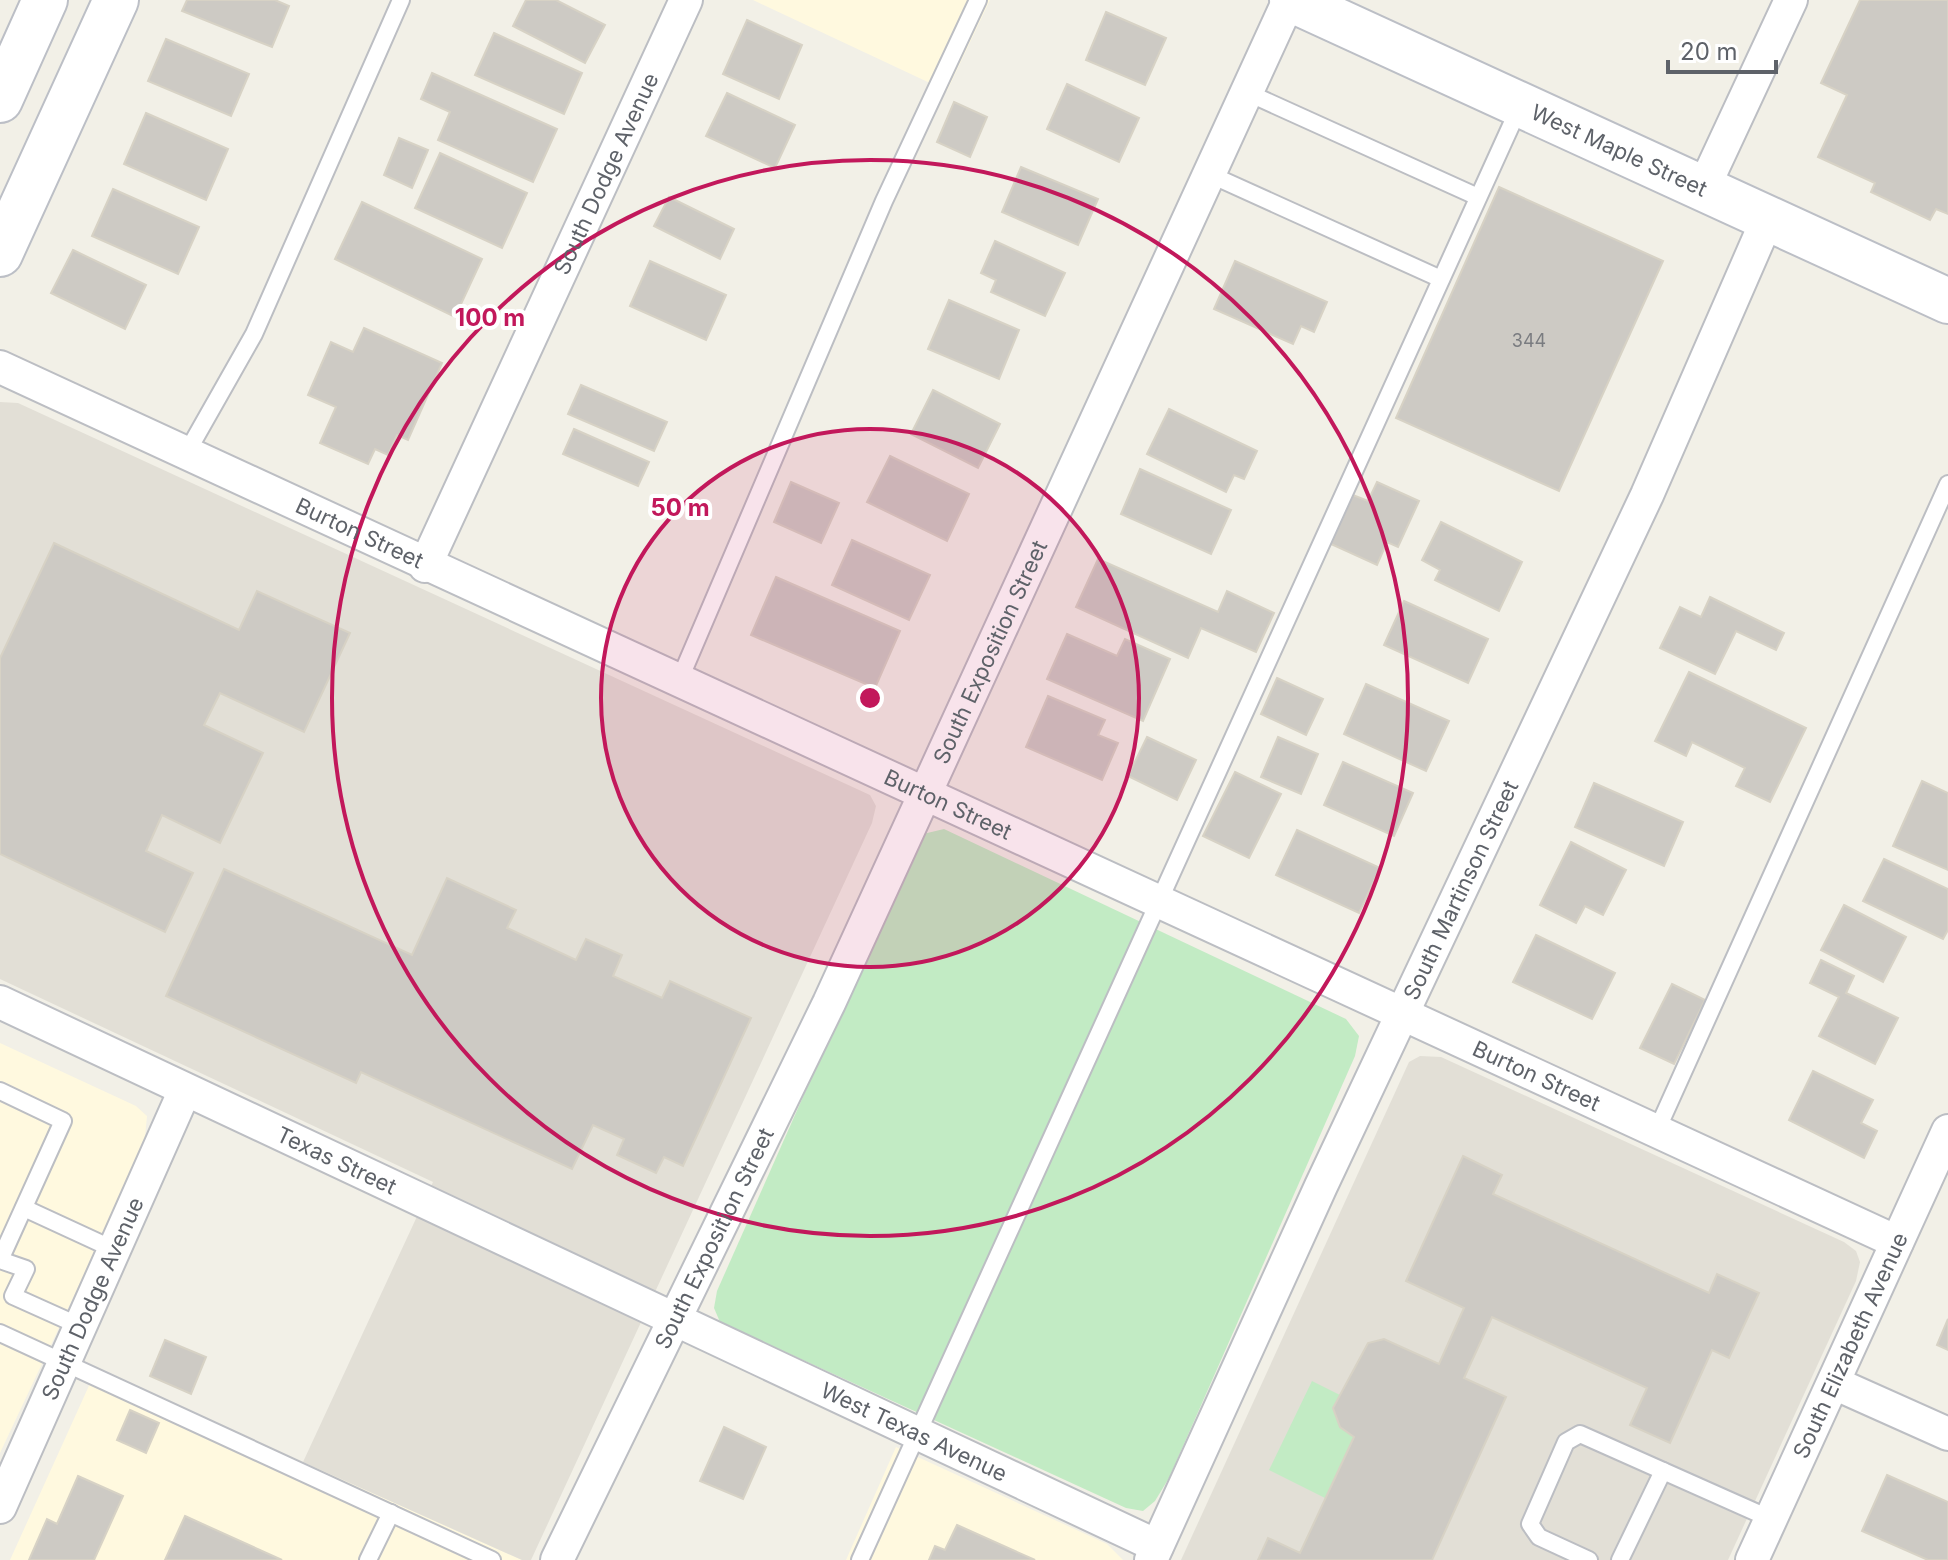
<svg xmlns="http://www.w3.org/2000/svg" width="1948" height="1560" font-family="Inter,sans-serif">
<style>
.commercial{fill:#fff9df}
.education{fill:#e2dfd6}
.green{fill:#c2ebc4}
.building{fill:#cdcac4;stroke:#d7d2c5;stroke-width:2}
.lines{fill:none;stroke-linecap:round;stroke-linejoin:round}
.lane-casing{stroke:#bcbec3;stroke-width:20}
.street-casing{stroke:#bcbec3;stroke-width:36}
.secondary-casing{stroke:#bcbfc6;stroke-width:48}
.lane{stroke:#fff;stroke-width:16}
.street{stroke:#fff;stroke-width:32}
.secondary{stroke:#fff;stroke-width:44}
.ring{fill:none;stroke:#c2185b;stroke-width:4}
.labels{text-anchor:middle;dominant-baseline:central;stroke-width:8;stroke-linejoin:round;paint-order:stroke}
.number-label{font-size:18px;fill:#7a7c80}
.street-label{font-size:22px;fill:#5e6269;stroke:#fff}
.centre{fill:#c2185b;stroke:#fff;stroke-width:4}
.ring-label{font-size:24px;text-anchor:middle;font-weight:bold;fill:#c2185b;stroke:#fff;stroke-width:8;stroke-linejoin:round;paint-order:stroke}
</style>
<rect width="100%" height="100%" fill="#f2f0e7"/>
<g class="commercial">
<polygon points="753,0 990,0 947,91"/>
<polygon points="0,1043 136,1106 147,1116 144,1147 0,1453"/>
<polygon points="97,1368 303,1462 522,1560 10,1560"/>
<polygon points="896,1447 1107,1544 1123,1560 846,1560"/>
</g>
<g class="education">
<polygon points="0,402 18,403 870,795 876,806 872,823 531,1560 522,1560 303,1462 433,1182 0,979"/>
<polygon points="1420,1056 1441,1057 1844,1242 1856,1251 1860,1262 1856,1281 1728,1560 1181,1560 1409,1062"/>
</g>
<g class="green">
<polygon points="944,829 1346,1019 1359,1036 1355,1056 1169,1478 1155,1501 1143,1511 1126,1508 720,1322 714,1308 717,1291 911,853 923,834"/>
<polygon points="1312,1381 1340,1395 1340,1427 1354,1437 1325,1498 1269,1470"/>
</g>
<g class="building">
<polygon points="187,0 275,0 289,6 272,47 182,11"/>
<polygon points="526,0 556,0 605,25 585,63 513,26"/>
<polygon points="1860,0 1948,0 1948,214 1936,209 1930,220 1871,192 1875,183 1818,157 1847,95 1821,83"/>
<polygon points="1106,12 1166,38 1145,85 1086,60"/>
<polygon points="747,20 802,45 779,99 723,74"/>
<polygon points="494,33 582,73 564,114 475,75"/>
<polygon points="166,39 249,74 231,116 148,81"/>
<polygon points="432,73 557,129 533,182 438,140 450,112 421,99"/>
<polygon points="1067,84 1139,118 1119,162 1047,129"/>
<polygon points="727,93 795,125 775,168 706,136"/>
<polygon points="954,102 987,117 970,157 937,142"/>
<polygon points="146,113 228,149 206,200 124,164"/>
<polygon points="399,138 428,150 412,188 384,175"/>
<polygon points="440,153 527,193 502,248 415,208"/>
<polygon points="1021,167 1098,199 1078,245 1002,212"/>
<polygon points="1499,187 1663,261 1559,491 1396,418"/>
<polygon points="113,189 199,227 178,274 92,236"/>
<polygon points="669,197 734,229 720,259 654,226"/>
<polygon points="362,202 482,259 455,317 335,259"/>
<polygon points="995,241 1065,273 1045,316 991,292 996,280 981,273"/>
<polygon points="73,250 146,285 125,329 51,293"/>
<polygon points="650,261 726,295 706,340 630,306"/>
<polygon points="1235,261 1327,302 1314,332 1301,326 1293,344 1214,309"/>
<polygon points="949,300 1019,330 999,379 928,349"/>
<polygon points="364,328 442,363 408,440 397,435 388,455 375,449 368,464 320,443 336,407 308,395 331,342 353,352"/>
<polygon points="581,385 667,422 654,451 568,414"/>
<polygon points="933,390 1000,424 978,468 911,434"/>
<polygon points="1169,409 1257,451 1244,479 1234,475 1226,492 1147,454"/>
<polygon points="574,429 649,462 638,486 563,454"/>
<polygon points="890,456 969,494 947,541 867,502"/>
<polygon points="1140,469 1231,510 1211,554 1121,514"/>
<polygon points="791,482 839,503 821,543 774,522"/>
<polygon points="1377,482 1419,501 1398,547 1387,542 1377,565 1331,544 1353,495 1368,501"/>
<polygon points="1441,522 1522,562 1499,611 1435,580 1440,570 1422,560"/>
<polygon points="852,540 930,575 909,620 832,585"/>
<polygon points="54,543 239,630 257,591 350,633 304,732 220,693 204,725 263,753 220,843 162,815 146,851 193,873 165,932 0,854 0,658"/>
<polygon points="1098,559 1218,612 1227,591 1274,613 1256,652 1201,628 1188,658 1076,607"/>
<polygon points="776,577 900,631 875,688 751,635"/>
<polygon points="1710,597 1784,633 1776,650 1736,631 1715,674 1660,648 1680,607 1701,617"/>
<polygon points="1404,601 1488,639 1468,683 1384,645"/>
<polygon points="1067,634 1117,656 1125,639 1170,659 1143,721 1047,679"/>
<polygon points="1689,672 1806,728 1770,802 1736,786 1745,768 1692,742 1686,756 1655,741"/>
<polygon points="1277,678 1323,699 1306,735 1261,714"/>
<polygon points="1366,684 1449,721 1426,771 1344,734"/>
<polygon points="1048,696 1105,720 1098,735 1118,743 1102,780 1026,747"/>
<polygon points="1147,737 1196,760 1177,800 1128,776"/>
<polygon points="1278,737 1318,754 1301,794 1261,777"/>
<polygon points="1343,762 1413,793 1394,836 1324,805"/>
<polygon points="1235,772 1281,794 1249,858 1203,836"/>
<polygon points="1922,781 1948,793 1948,870 1893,846"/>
<polygon points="1594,783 1683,822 1664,866 1575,827"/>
<polygon points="1297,830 1380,868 1359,913 1276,875"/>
<polygon points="1571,842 1626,870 1603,915 1585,906 1576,923 1540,905"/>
<polygon points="1884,859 1948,889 1948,930 1943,939 1863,901"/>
<polygon points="224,869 412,955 447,878 516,910 507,928 576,960 586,939 622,955 613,976 662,998 670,981 751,1018 683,1166 664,1157 656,1173 617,1155 624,1139 593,1125 572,1169 361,1072 356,1083 166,996"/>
<polygon points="1844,905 1906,937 1883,982 1821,950"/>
<polygon points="1536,935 1615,973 1592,1019 1513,982"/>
<polygon points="1821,960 1854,976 1846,993 1898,1018 1875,1064 1819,1036 1839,997 1810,983"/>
<polygon points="1672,984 1705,1000 1674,1064 1640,1048"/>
<polygon points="1813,1071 1873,1100 1861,1123 1877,1131 1864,1158 1789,1120"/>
<polygon points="1463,1156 1502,1175 1493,1194 1709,1293 1717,1274 1759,1293 1729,1358 1712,1350 1670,1443 1630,1425 1647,1388 1492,1317 1464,1378 1506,1397 1432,1560 1258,1560 1268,1538 1300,1553 1354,1437 1340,1427 1333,1408 1368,1343 1384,1339 1439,1364 1464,1308 1406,1281"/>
<polygon points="1948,1319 1948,1350 1937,1345"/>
<polygon points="165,1340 206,1357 191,1394 150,1376"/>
<polygon points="130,1410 159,1423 146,1453 117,1440"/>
<polygon points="724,1427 766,1447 743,1499 700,1481"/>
<polygon points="1887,1475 1948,1502 1948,1560 1928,1560 1862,1531"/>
<polygon points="78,1476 123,1496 94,1560 29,1560 47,1519 57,1524"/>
<polygon points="185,1516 282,1560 165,1560"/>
<polygon points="957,1525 1035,1560 929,1560 935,1546 945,1550"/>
</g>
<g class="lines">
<defs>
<g id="lane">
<polyline points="1246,92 1478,197"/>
<polyline points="1209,174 1441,279"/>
<polyline points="186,454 254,334 401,0"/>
<polyline points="679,681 884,201 978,0"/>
<polyline points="0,1091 63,1121 0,1260"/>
<polyline points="1657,1130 1948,484"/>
<polyline points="24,1208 115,1250"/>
<polyline points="0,1260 26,1269 13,1296 82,1327"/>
<polyline points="0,1333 492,1560"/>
<polyline points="368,1560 391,1513"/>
<polyline points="860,1560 1519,108"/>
<polyline points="1589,1560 1539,1537 1530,1524 1566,1442 1580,1434 1771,1519"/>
<polyline points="1620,1560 1663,1471"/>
</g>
<g id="street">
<polyline points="1702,191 1791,0"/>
<path id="s1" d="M 0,367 L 1897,1242"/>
<path id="s2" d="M 425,566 L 686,0"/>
<path id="s3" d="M 0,1002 L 1157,1546"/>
<polyline points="1834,1383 1948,1434"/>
<path id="s4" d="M 0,1507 L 185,1090"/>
<path id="s5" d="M 557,1560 L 829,1003 L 1289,0"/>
<path id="s6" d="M 1151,1560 L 1321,1186 L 1647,495 L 1767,220"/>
<path id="s7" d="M 1752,1560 L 1948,1131"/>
</g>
<g id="secondary">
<path id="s8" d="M 1292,0 L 1948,301"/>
<polyline points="0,100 45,0"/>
<polyline points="0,254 116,0"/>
</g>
</defs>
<use href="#lane" class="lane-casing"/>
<use href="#street" class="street-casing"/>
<use href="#secondary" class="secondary-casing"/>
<use href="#lane" class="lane"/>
<use href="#street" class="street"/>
<use href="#secondary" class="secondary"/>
</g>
<circle cx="870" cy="698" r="269" fill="#c2185b" fill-opacity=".12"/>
<g class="ring">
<circle cx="870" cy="698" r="269"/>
<circle cx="870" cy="698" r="538"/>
</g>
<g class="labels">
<g class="number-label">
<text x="1529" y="340">344</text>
</g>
<g class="street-label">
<text stroke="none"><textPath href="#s8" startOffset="360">West Maple Street</textPath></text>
<text stroke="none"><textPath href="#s2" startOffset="432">South Dodge Avenue</textPath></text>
<text stroke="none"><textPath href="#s1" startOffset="396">Burton Street</textPath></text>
<text stroke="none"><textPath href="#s5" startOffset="1006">South Exposition Street</textPath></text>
<text stroke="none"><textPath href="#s1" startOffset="1044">Burton Street</textPath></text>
<text stroke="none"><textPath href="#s6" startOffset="738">South Martinson Street</textPath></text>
<text stroke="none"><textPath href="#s1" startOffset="1692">Burton Street</textPath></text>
<text stroke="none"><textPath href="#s3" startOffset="372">Texas Street</textPath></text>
<text stroke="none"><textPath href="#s5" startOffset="358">South Exposition Street</textPath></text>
<text stroke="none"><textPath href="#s4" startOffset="228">South Dodge Avenue</textPath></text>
<text stroke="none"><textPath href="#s7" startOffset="236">South Elizabeth Avenue</textPath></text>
<text stroke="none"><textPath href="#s3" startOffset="1010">West Texas Avenue</textPath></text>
</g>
</g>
<circle cx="870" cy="698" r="12" class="centre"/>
<g class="ring-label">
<text x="490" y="326">100 m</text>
<text x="680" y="516">50 m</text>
</g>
<path d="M1668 60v12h108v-12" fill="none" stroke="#5e6269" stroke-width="4"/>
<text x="1680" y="60" font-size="24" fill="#5e6269" stroke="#ffffff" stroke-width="6" paint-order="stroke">20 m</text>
</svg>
